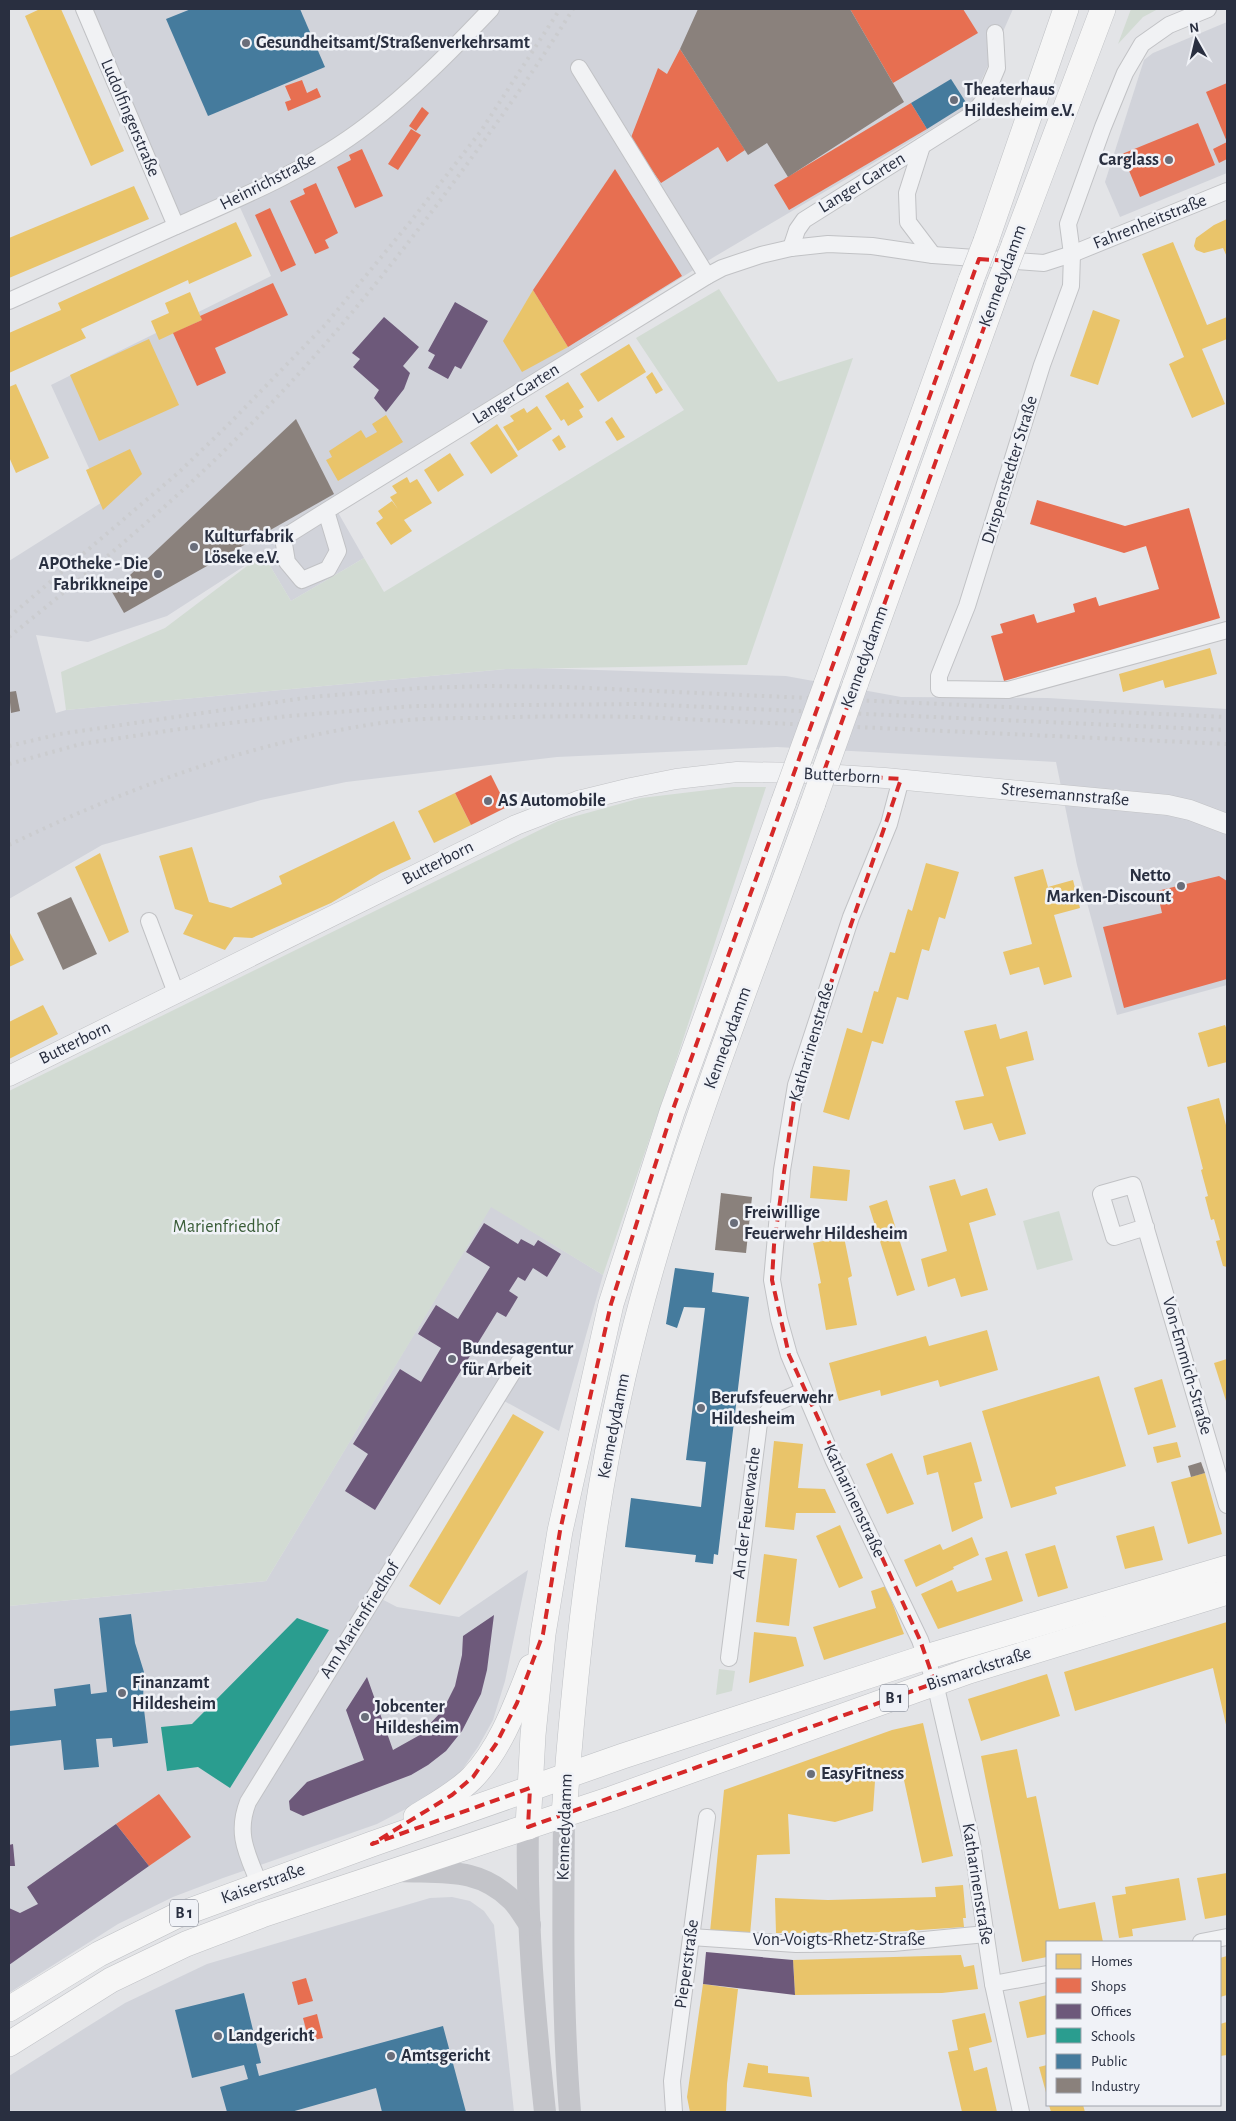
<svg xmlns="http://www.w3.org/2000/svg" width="1236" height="2121" font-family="'Alegreya Sans',sans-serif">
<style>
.built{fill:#d1d3da}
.green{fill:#d2dbd3}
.homes{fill:#e9c46a}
.shops{fill:#e76f51}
.offices{fill:#6d597a}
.schools{fill:#2a9d8f}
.public{fill:#457b9d}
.industry{fill:#8a817c}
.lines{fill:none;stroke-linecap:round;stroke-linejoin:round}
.minor-casing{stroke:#c1c2c5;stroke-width:18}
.tertiary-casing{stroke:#c1c2c5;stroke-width:21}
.primary-casing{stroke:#bfc1c5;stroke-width:26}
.minor{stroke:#f1f2f4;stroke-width:16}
.tertiary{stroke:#f1f2f4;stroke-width:20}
.secondary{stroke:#c3c4c9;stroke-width:22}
.primary{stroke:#f6f6f6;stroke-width:25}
.rail{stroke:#cbcccf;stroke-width:4;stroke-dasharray:2.5 5;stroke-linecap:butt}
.primary-bridge-casing{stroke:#bfc1c5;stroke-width:26;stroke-linecap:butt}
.primary-bridge{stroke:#f6f6f6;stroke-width:25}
.marked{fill:none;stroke:#d62828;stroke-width:4;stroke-dasharray:10 6;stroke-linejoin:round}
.poi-dot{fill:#6a6e7a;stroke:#f0f2f7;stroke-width:2}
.labels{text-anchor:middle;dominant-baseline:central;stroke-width:5;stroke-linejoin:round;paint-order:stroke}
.shield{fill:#f0f2f7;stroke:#656a77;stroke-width:1}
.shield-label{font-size:16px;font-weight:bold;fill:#292f40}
.poi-label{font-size:18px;font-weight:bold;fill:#292f40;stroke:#f0f2f7;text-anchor:start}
.street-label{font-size:18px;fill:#292f40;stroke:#f0f2f7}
.park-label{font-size:18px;fill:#395c37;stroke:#f0f2f7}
</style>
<rect width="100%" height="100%" fill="#e3e4e7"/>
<g class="built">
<polygon points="89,9 1013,9 970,106 714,257 619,317 336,509 364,558 291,601 263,554 167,616 88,642 36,635 56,713 66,710 506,669 534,668 786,676 901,697 1048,698 1227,709 1227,985 1117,1015 1077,865 1056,762 777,747 557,757 346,782 261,800 102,845 9,899 9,561 104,501 51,385 271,276 238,203 183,229"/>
<polygon points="1227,22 1227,173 1120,217 1105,182 1144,60 1153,53"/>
<polygon points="491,1206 603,1275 559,1431 495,1396 370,1593 397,1607 459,1617 528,1570 505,1681 493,1720 478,1747 457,1777 423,1800 377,1824 223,1878 173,1897 118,1924 9,1993 9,1606 266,1581"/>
<polygon points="452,1897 470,1901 484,1911 494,1925 514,2112 9,2112 9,2076 125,2003 207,1964 430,1898"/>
</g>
<g class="green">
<polygon points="1131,9 1158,9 1143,17 1118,44"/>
<polygon points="719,289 778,382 853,358 747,665 506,669 66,710 61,672 165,628 263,554 291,601 364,558 384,592 684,410 636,338"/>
<polygon points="733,787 766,787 673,1070 603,1275 491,1207 266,1581 9,1606 9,1091 558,821 641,798"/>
<polygon points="1059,1211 1073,1260 1037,1270 1023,1221"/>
<polygon points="719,1669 735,1671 732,1691 716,1695"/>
</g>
<g class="homes">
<polygon points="40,9 61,9 124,151 91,166 25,16"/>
<polygon points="134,186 149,219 9,278 9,238"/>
<polygon points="1227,219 1227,257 1223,248 1204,253 1196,250 1194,246 1196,238 1214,225"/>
<polygon points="236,222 252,256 189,284 188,280 81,329 86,338 9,373 9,333 61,310 58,303"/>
<polygon points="1173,242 1207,325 1227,317 1227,339 1202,349 1225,404 1192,418 1169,364 1184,357 1142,254"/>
<polygon points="533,290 568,347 522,372 503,341"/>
<polygon points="190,292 202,320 159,340 151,321 169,313 165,303"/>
<polygon points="1093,310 1120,320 1098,385 1070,376"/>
<polygon points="149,339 179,405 99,441 70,375"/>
<polygon points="629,344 646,372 598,402 580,374"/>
<polygon points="652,372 663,390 656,394 646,377"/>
<polygon points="568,382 584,407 579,410 583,417 568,426 564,419 561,421 545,396"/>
<polygon points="16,384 49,458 16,473 9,457 9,387"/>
<polygon points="537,406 552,429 518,451 503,427 514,421 510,416 524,408 527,413"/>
<polygon points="386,415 403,442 338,481 326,460 332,457 329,451 361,430 366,438 370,436 377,432 372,424"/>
<polygon points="612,417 625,437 617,441 605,422"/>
<polygon points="497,424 518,456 491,474 470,443"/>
<polygon points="559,435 566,447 559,451 552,440"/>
<polygon points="130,449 142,474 103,510 86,470"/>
<polygon points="450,453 464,475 438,492 424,470"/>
<polygon points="407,477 410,483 417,479 432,503 404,520 412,531 391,545 376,523 383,518 378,511 392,501 398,509 390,497 397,493 392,486"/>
<polygon points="1210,648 1217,674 1165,688 1163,680 1123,692 1119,674"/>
<polygon points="455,793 471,825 434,843 418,811"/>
<polygon points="394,821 411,859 381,873 331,903 252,938 234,937 225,950 183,934 193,915 175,909 159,856 192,847 209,902 231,908 282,884 279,876"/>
<polygon points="100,853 129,932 109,942 75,867"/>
<polygon points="926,863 959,872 945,919 939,917 929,951 922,949 908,1000 897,997 883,1044 872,1041 849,1120 823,1112 847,1028 862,1033 874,991 878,992 890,952 895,953 908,909 912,911"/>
<polygon points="1043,869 1048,887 1073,880 1080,908 1054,915 1072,977 1044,985 1039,967 1010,975 1003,952 1032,944 1014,877"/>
<polygon points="9,933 10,933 24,960 9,967"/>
<polygon points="43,1005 58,1034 9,1059 9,1022"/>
<polygon points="996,1024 1000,1039 1027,1031 1034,1060 1006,1067 1026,1134 999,1141 992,1123 964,1130 955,1101 984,1096 964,1031"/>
<polygon points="1225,1025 1227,1030 1227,1062 1208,1067 1198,1033"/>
<polygon points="1219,1098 1227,1129 1227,1267 1223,1266 1216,1241 1220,1240 1214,1219 1211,1220 1205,1197 1208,1196 1201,1170 1203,1169 1187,1107"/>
<polygon points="813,1166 850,1170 847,1201 810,1198"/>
<polygon points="955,1179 961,1196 987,1188 996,1215 969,1223 988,1290 961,1297 955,1278 928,1287 921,1259 947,1251 929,1186"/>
<polygon points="887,1200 915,1290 897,1296 869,1206"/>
<polygon points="844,1237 852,1276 848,1278 857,1325 826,1330 818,1284 821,1283 813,1243"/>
<polygon points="987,1330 998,1370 940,1387 938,1380 881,1396 880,1390 839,1401 829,1363 926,1336 929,1346"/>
<polygon points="1227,1359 1227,1404 1214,1363"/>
<polygon points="1099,1376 1126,1466 1055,1487 1057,1494 1011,1508 982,1411"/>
<polygon points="1162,1379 1176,1427 1148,1435 1134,1388"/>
<polygon points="513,1414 544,1432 440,1605 409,1586"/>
<polygon points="774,1441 803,1444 798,1488 825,1489 836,1513 796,1513 794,1530 765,1527"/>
<polygon points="971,1442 982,1481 974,1483 983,1518 952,1532 938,1472 927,1475 923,1456"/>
<polygon points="1177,1442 1181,1457 1157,1463 1153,1447"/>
<polygon points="892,1453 914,1504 887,1514 866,1464"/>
<polygon points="1205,1473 1222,1534 1188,1544 1171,1482"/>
<polygon points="840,1525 863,1578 839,1588 816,1536"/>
<polygon points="1154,1526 1163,1560 1125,1569 1116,1536"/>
<polygon points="972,1537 979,1555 953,1567 954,1569 916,1587 904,1560 940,1544 943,1550"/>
<polygon points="1055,1545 1068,1588 1038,1597 1025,1554"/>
<polygon points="1007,1551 1023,1601 938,1629 921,1594 952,1580 957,1592 992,1580 985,1558"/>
<polygon points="764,1554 797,1559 789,1626 756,1622"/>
<polygon points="886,1586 904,1634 824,1660 813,1627 876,1608 871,1591"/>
<polygon points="1227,1622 1227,1729 1213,1668 1075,1711 1064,1672"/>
<polygon points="754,1632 796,1637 804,1666 749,1683"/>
<polygon points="1047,1674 1060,1716 981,1741 968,1699"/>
<polygon points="923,1723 953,1856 922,1863 902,1771 875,1781 873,1811 835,1822 788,1814 790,1854 757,1855 750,1935 710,1932 724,1790 892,1730"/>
<polygon points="1017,1749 1027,1798 1036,1796 1059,1909 1095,1902 1103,1942 1047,1942 1047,1957 1022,1962 981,1756"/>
<polygon points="1227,1873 1227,1915 1205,1919 1197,1878"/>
<polygon points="1179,1878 1186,1920 1132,1929 1133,1936 1119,1938 1112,1896 1126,1894 1125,1887"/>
<polygon points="963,1885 966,1918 963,1918 964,1927 891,1932 776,1933 775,1898 828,1900 936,1897 935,1887"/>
<polygon points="961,1955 964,1967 974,1965 978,1989 942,1993 795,1995 793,1960"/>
<polygon points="1227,1956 1227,1995 1220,1997 1220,1958"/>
<polygon points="703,1984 738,1989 727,2084 726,2112 690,2112 687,2097"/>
<polygon points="1047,1995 1047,2034 1027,2038 1019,2002"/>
<polygon points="985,2013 992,2042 969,2048 974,2071 987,2067 997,2112 962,2112 948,2052 958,2050 952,2020"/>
<polygon points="1227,2022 1227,2055 1220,2056 1220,2024"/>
<polygon points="748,2063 768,2066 768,2073 809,2077 812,2097 743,2087"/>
<polygon points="1047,2065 1047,2096 1039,2067"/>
<polygon points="1049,2105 1083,2105 1085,2112 1051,2112"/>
</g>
<g class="shops">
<polygon points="850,9 963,9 978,33 893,83"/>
<polygon points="680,49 745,150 727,162 718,147 661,183 630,140 658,68 667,74"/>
<polygon points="302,80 307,93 317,88 321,97 288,111 285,102 291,100 285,86"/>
<polygon points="1227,83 1227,142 1206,92"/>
<polygon points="911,103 927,129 789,210 774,185"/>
<polygon points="422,107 429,113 416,131 409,126"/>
<polygon points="1198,123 1215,165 1140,197 1122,154"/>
<polygon points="411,129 421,135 398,170 388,164"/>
<polygon points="1227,142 1227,159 1219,163 1213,149"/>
<polygon points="362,149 383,196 355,208 337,167 351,160 349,155"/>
<polygon points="615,169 682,276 568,347 533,290"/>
<polygon points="316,183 338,233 325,240 329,248 315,254 290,201 305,194 303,189"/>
<polygon points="270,208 296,265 281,272 255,215"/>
<polygon points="273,283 288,315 215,348 226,373 197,386 173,333 202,320 200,316"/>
<polygon points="1037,500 1125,526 1189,508 1220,618 1004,681 991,636 1003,633 1000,624 1034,614 1037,623 1075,612 1073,604 1096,597 1099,606 1159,589 1146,546 1124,553 1030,524"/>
<polygon points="491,775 507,807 471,825 455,793"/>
<polygon points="1219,876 1227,881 1227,979 1124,1008 1103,927 1162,913 1157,891"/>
<polygon points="159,1794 191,1837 149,1866 116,1824"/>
<polygon points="306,1978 313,2001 298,2005 292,1982"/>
<polygon points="317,2014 323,2038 309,2041 303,2018"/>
</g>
<g class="offices">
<polygon points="455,302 488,321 461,369 455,366 448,379 428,368 435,355 428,351"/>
<polygon points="384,317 419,347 403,366 410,373 404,389 386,412 374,398 379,390 353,367 360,359 352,353"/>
<polygon points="484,1223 518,1244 521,1239 534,1246 538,1240 561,1254 547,1277 533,1268 525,1281 518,1277 509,1291 518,1297 506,1317 497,1312 375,1510 345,1491 368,1454 353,1444 400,1369 421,1382 441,1348 418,1334 436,1305 458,1319 490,1267 466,1252"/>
<polygon points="494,1615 487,1670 481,1694 462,1731 446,1751 428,1765 411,1775 303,1816 290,1810 289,1801 307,1782 364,1760 346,1710 367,1677 393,1750 418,1736 443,1710 455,1686 462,1655 463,1636"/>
<polygon points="116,1824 149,1866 9,1965 9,1908 20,1913 38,1904 27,1887"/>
<polygon points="13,1844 15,1866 9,1866 9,1845"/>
<polygon points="706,1952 793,1960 795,1995 703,1984"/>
</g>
<polygon class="schools" points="297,1618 329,1630 230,1788 198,1767 167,1771 161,1727 192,1724"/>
<g class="public">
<polygon points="191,9 300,9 325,67 208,116 166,19"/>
<polygon points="951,79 967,104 927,129 911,103"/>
<polygon points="675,1268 714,1273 712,1292 749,1297 718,1555 714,1554 713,1564 695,1562 696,1555 625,1547 631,1498 701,1507 706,1462 686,1460 705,1308 684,1307 677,1328 666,1324"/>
<polygon points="131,1614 135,1643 144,1672 143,1701 148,1743 113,1747 112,1738 96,1739 99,1767 64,1770 61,1740 9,1746 9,1711 56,1706 54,1689 90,1684 91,1694 107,1692 99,1618"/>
<polygon points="244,1993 261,2063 256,2064 259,2076 443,2026 466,2112 382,2112 376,2088 291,2112 227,2112 220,2087 248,2079 244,2065 192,2078 175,2010"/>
</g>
<g class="industry">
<polygon points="698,9 850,9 904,102 788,177 767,143 748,155 680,49"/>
<polygon points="296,419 334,494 124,613 112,592"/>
<polygon points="16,691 20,711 11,713 9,692"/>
<polygon points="71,897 97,954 63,970 37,913"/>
<polygon points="721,1193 752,1197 746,1253 715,1250"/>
<polygon points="1201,1462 1205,1473 1191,1477 1188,1466"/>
</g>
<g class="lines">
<defs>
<g id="minor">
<polyline points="84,9 176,226"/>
<polyline points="1208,9 1169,25 1142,44 1125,73 1103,127 1068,224 1072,254 1071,286 1042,365 967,606 939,676 939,689 1008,690 1227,630"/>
<polyline points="579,68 707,276"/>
<polyline points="922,146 907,193 908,222 933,255"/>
<polyline points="791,248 797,230 804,220 974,113 983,101 997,68 995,33"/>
<path d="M 9,301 C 64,276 119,252 174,227 C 240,198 310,169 367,125 C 412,91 453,49 491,9"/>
<polyline points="326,511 338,551 328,569 302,580 287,562 283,538 326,511 707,276 722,268 761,255 791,248 828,244 872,246 933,255 1044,263 1072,254 1227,191"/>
<polyline points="901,779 889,824 851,917 796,1085 782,1170 772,1280 779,1319 789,1355 833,1459 920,1640 935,1683 972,1843 993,1984 1021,2112"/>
<polyline points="149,921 176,993"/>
<path d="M 1146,1227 L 1114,1237 L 1101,1194 L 1133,1185 C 1141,1212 1149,1239 1157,1266 L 1227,1505"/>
<polyline points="729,1658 759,1423 774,1404 803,1391"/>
<path d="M 260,1886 C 248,1855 235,1835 248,1802 L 519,1362"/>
<polyline points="691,1937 796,1944 893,1943 986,1934"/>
<polyline points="1201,1942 1227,1937"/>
<polyline points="993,1984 1047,1974"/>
<polyline points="674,2112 672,2081 707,1817"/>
</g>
<polyline id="tertiary" points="9,1076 516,825 578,801 631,788 676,779 737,772 807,773 885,778 1168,805 1190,810 1227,824"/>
<g id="primary">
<polyline points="986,241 1066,9"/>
<polyline points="1014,245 1103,9"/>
<polyline points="826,685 971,280"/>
<polyline points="855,685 999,284"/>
<path d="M 564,1815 C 575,1668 590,1521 623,1377 C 668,1181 745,992 813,803"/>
<path d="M 416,1817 C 435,1805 456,1794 472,1778 C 501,1748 516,1705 531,1667"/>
<polyline points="528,1827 533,1735 543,1634 560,1531 611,1304 672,1112 784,801"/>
<polyline points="9,2009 99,1954 176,1916 372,1844 623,1756 926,1657 1227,1568"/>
<polyline points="9,2044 111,1980 186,1944 262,1915 611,1799 969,1671 1227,1592"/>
</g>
</defs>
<use href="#minor" class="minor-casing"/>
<use href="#tertiary" class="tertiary-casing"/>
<use href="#primary" class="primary-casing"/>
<use href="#minor" class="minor"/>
<use href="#tertiary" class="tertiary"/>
<g class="secondary">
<path d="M 564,1815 C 563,1914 562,2013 570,2112"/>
<path d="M 528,1827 C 526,1922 535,2018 545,2112"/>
<path d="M 400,1871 C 444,1873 478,1867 512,1900 C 519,1907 524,1917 530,1925"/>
</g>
<use href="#primary" class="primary"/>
<g class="rail">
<polyline points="9,617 178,473 229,424 326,324 411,221 481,131 560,9"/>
<path d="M 9,637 C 88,573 168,508 240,435 C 314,362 380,281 442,198 C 488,136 532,75 573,9"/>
<polyline points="9,746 60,734 311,697 420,688 487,686 566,687 1227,717"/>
<polyline points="9,764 81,744 180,729 289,716 414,706 640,704 1227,730"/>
<path d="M 9,845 C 127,788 251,742 381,723 C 415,718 450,718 484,718 C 535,716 587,716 639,717 L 1227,744"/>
</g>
<defs>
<g id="primary-bridge">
<polyline points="971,280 986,241"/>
<polyline points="999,284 1014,245"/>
<polyline points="784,801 826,685"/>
<polyline points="813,803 855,685"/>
</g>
</defs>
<use href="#primary-bridge" class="primary-bridge-casing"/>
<use href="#primary-bridge" class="primary-bridge"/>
</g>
<path class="marked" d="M 979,259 L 1008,261 L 823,774 L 901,779 L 796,1085 L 774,1245 L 772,1280 L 789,1355 L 920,1640 L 935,1683 L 528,1827 L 530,1788 L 372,1844 L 452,1795 L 473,1777 L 496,1744 L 517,1703 L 543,1634 L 560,1531 L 611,1304 L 672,1112 Z"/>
<g class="poi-dot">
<circle cx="246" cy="43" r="5"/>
<circle cx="954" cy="100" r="5"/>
<circle cx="1169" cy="160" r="5"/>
<circle cx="194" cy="547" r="5"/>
<circle cx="158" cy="574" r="5"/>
<circle cx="488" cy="801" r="5"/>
<circle cx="1181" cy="886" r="5"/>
<circle cx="734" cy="1223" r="5"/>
<circle cx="452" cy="1359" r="5"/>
<circle cx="701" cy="1408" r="5"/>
<circle cx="122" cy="1693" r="5"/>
<circle cx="365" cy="1717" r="5"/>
<circle cx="811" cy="1774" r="5"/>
<circle cx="218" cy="2036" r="5"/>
<circle cx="391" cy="2056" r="5"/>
</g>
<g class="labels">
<g class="shield">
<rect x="880" y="1684.5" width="28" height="27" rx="4"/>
<rect x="170" y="1899.5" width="28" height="27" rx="4"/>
</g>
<g class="shield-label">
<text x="894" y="1698">B 1</text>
<text x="184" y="1913">B 1</text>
</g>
<g class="poi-label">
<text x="256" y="43">Gesundheitsamt/Straßenverkehrsamt</text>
<text x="964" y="90">Theaterhaus<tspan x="964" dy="21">Hildesheim e.V.</tspan></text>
<text x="1159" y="160" text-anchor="end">Carglass</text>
<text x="204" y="537">Kulturfabrik<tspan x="204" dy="21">Löseke e.V.</tspan></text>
<text x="148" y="564" text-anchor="end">APOtheke - Die<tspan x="148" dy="21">Fabrikkneipe</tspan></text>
<text x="498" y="801">AS Automobile</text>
<text x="1171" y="876" text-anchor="end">Netto<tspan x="1171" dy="21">Marken-Discount</tspan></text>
<text x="744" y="1213">Freiwillige<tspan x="744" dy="21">Feuerwehr Hildesheim</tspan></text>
<text x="462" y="1349">Bundesagentur<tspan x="462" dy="21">für Arbeit</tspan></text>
<text x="711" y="1398">Berufsfeuerwehr<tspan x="711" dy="21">Hildesheim</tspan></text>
<text x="132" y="1683">Finanzamt<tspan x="132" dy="21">Hildesheim</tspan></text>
<text x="375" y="1707">Jobcenter<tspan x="375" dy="21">Hildesheim</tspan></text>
<text x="821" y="1774">EasyFitness</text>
<text x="228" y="2036">Landgericht</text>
<text x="401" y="2056">Amtsgericht</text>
</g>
<g class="street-label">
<text transform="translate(130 118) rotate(67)">Ludolfingerstraße</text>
<text transform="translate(268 182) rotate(-27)">Heinrichstraße</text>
<text transform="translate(862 183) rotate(-32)">Langer Garten</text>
<text transform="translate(1150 222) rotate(-22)">Fahrenheitstraße</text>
<text transform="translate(1003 276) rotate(-70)">Kennedydamm</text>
<text transform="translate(516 394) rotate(-32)">Langer Garten</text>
<text transform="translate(1010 470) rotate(-73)">Drispenstedter Straße</text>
<text transform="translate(865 657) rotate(-70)">Kennedydamm</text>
<text transform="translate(842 776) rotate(3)">Butterborn</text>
<text transform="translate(1065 795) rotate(5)">Stresemannstraße</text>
<text transform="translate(438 863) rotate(-27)">Butterborn</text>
<text transform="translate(728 1038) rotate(-70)">Kennedydamm</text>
<text transform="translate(812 1042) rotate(-74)">Katharinenstraße</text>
<text transform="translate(75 1043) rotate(-26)">Butterborn</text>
<text transform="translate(1187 1366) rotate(74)">Von-Emmich-Straße</text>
<text transform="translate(614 1426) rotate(-79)">Kennedydamm</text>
<text transform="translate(854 1501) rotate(65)">Katharinenstraße</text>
<text transform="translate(747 1513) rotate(-83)">An der Feuerwache</text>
<text transform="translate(360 1620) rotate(-58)">Am Marienfriedhof</text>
<text transform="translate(979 1669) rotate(-18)">Bismarckstraße</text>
<text transform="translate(565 1827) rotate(-88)">Kennedydamm</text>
<text transform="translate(263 1884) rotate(-20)">Kaiserstraße</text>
<text transform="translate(977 1884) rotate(81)">Katharinenstraße</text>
<text x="839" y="1940">Von-Voigts-Rhetz-Straße</text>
<text transform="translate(687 1964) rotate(-82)">Pieperstraße</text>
</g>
<g class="park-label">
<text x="226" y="1227">Marienfriedhof</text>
</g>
</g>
<rect width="1236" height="2121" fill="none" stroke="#292f40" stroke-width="20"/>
<rect x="1046" y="1941" width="175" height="165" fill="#f0f2f7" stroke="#a0a4ae"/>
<rect x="1056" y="1954" width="25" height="15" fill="#e9c46a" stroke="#a0a4ae"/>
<text x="1091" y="1966" font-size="15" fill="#292f40">Homes</text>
<rect x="1056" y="1978" width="25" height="15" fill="#e76f51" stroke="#a0a4ae"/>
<text x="1091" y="1991" font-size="15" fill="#292f40">Shops</text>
<rect x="1056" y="2004" width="25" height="15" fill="#6d597a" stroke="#a0a4ae"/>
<text x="1091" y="2016" font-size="15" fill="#292f40">Offices</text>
<rect x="1056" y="2028" width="25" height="15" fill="#2a9d8f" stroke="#a0a4ae"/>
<text x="1091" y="2041" font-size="15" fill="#292f40">Schools</text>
<rect x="1056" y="2054" width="25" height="15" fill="#457b9d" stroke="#a0a4ae"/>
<text x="1091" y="2066" font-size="15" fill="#292f40">Public</text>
<rect x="1056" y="2078" width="25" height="15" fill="#8a817c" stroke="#a0a4ae"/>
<text x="1091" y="2091" font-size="15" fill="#292f40">Industry</text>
<g transform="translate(1196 40) rotate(352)" stroke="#f0f2f7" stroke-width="4" paint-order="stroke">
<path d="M0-4L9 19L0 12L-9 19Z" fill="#292f40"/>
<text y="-8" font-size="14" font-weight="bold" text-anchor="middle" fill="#292f40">N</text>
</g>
</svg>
